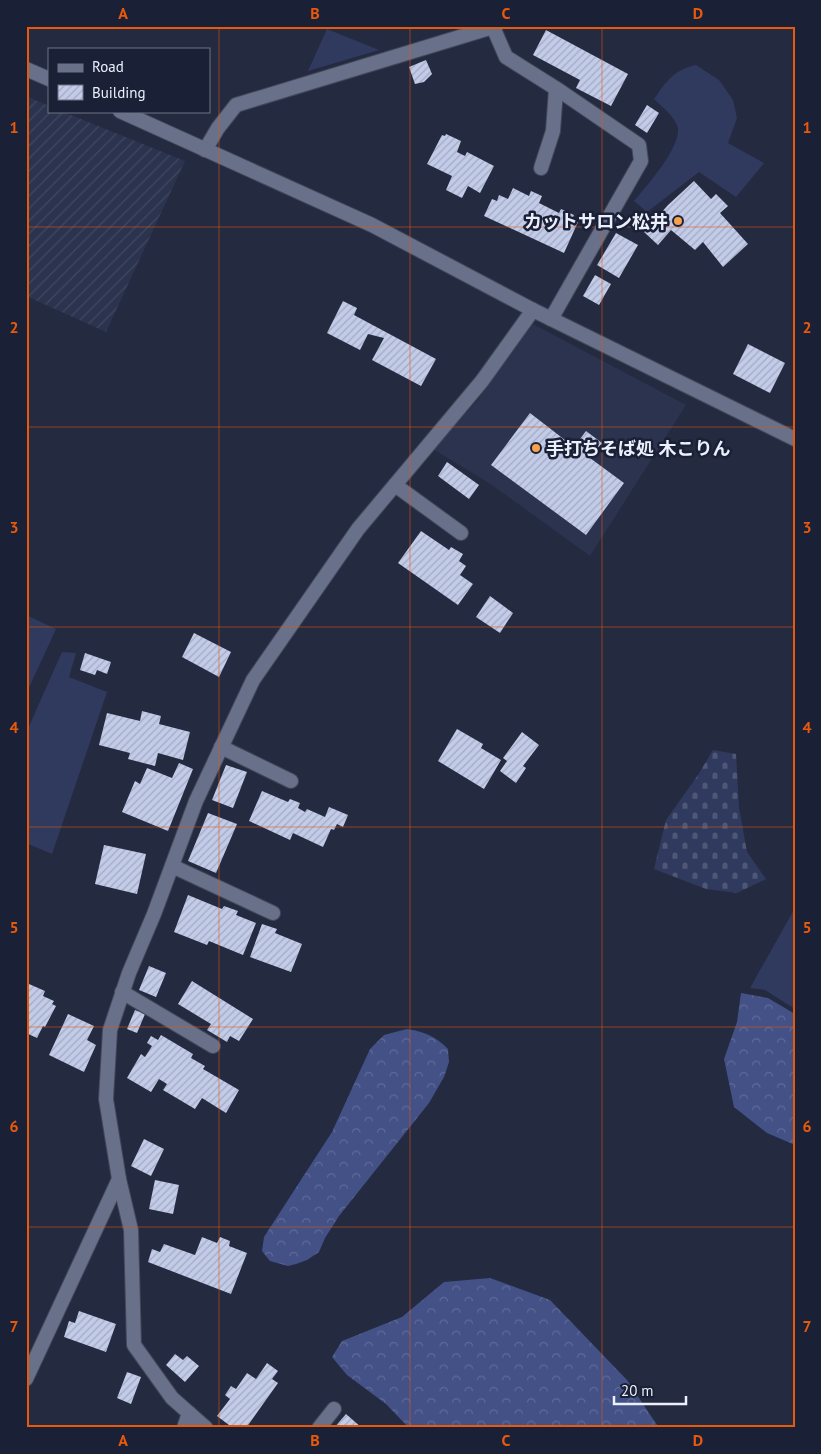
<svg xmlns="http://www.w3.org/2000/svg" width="821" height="1454" font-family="'PT Sans','Noto Sans JP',sans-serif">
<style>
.built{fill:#2b334f}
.industrial{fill:url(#industrial-furrows)}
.grass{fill:#303a5e}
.forest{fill:url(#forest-crowns)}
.cemetery{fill:url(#cemetery-stones)}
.building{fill:url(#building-hatch)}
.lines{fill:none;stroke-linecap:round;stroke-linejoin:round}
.service-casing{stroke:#434759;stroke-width:16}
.minor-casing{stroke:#434759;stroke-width:16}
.tertiary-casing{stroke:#434759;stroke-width:16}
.service{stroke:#68708a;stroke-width:14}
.minor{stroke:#68708a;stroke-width:14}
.tertiary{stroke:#68708a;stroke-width:14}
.grid{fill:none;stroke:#e8590c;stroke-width:1;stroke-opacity:0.55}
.poi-dot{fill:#f9a04c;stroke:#1a2036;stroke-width:2}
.labels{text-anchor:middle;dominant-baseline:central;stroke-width:5;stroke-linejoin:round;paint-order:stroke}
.poi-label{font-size:18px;font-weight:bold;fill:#ecf0fc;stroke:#1a2036;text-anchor:end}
.neatline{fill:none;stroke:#e8590c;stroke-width:2}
.grid-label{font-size:16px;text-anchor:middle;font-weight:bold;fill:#e8590c}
</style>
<defs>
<pattern id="industrial-furrows" width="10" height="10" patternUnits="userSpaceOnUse" patternTransform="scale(1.25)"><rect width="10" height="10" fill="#2b334f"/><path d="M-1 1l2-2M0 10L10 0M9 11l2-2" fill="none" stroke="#404760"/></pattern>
<pattern id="forest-crowns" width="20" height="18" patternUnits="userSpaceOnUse" patternTransform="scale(1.25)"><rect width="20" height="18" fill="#435186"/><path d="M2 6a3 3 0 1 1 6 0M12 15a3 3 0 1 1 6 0" fill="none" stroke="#5e6a98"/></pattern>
<pattern id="cemetery-stones" width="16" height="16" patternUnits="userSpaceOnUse" patternTransform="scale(1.25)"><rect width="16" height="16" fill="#303a5e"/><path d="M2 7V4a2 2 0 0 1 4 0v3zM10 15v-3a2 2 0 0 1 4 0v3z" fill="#4e5776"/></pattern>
<pattern id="building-hatch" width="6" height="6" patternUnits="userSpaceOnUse" patternTransform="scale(1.25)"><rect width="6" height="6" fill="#c2cbe8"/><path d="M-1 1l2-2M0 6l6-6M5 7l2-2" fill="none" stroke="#a3aac1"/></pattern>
</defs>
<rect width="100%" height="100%" fill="#242a40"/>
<polygon class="built" points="533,324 686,405 590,556 492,485 433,449 477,401"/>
<polygon class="industrial" points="26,96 49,106 49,111 61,111 185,161 106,332 26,296"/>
<g class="grass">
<polygon points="327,29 379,50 308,71"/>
<path d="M 696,65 L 719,80 L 733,100 L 737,118 L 728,143 L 764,163 L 736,197 L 699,172 L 647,212 L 634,201 C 646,187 680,148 678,129 C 676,117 662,107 654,99 C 667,81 673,70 696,65 Z"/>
<polygon points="26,615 56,629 26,694"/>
<polygon points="62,652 76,653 69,677 107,692 52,854 26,843 26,733"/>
<polygon points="795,908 795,1009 765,990 750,988"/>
</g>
<g class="forest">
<polygon points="741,993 768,998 795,1014 795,1145 767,1133 734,1107 724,1059 737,1022"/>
<path d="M 407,1029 C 425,1032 435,1036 448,1049 L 449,1062 L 444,1077 L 429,1103 L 339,1216 L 325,1238 L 319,1252 L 307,1260 L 296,1264 L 288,1266 L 270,1261 L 262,1251 L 264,1237 L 332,1132 L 370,1049 L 384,1035 Z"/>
<polygon points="490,1278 550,1300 627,1380 659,1428 409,1428 386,1404 347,1375 332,1357 342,1341 402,1317 444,1282"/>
</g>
<polygon class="cemetery" points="713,750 736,754 739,808 747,852 766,879 737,893 706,889 654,869 666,820 698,775"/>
<g class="building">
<polygon points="546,30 628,74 611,106 576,88 580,80 533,55"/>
<polygon points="426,60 432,74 424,82 415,84 409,67"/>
<polygon points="647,105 659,113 647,133 635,125"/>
<polygon points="446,134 461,141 457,152 465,156 467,152 494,166 480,193 468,186 462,198 446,190 452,176 427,164 442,135 445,136"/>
<polygon points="694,181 711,199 716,194 728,206 720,213 748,244 723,267 703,242 695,250 671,230 658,245 644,232 668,205"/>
<polygon points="513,188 529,196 531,191 542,196 539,203 559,213 561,209 574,215 572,219 578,222 564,253 484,216 492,199 497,201 499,195 508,199"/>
<polygon points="616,233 638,245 619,278 597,265"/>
<polygon points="595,275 611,284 599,305 583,296"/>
<polygon points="343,301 357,308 354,315 436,359 421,386 372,360 384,338 368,334 360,350 327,333"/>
<polygon points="748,344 785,363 770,393 733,374"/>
<polygon points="530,413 574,447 586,431 602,443 590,458 624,483 586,535 491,465"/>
<polygon points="447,462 479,485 469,499 438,476"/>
<polygon points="421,531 449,550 451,547 463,554 459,561 466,566 460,575 473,584 458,605 398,563"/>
<polygon points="490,596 513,613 500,633 476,617"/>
<polygon points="194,633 231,652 219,677 182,657"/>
<polygon points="85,653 111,662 107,674 97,670 95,675 80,670"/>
<polygon points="142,711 161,716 159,724 190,732 183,760 158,753 155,766 128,759 130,753 99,745 107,713 140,721"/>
<polygon points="457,729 483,744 481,748 501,760 484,789 438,761"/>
<polygon points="522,732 539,745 523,766 526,768 516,783 500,771 507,761 503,758"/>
<polygon points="179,763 193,769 168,831 122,812 135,781 140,784 147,768 172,778"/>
<polygon points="226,765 247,772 233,808 212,800"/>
<polygon points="262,791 288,802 290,799 300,803 298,808 305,812 307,809 325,817 329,807 348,815 343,827 337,824 334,830 331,829 323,847 293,833 290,840 249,821"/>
<polygon points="208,813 237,824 216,873 188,861"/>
<polygon points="104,845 146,854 137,894 95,884"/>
<polygon points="188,895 222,909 224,906 238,911 236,915 256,923 243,955 209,941 207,945 174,932"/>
<polygon points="262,924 277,929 275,933 302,944 291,972 250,957"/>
<polygon points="149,966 166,973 156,997 139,990"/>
<polygon points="192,981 253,1019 239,1041 230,1036 227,1042 207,1030 211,1024 178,1004"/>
<polygon points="29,984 45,991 43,996 54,1001 52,1004 56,1006 45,1027 43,1026 37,1038 26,1033 26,988"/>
<polygon points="135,1010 145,1014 137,1033 127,1029"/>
<polygon points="68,1014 94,1026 87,1040 96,1045 84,1072 49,1055"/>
<polygon points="161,1035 193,1054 191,1058 205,1066 203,1069 239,1090 226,1113 202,1098 195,1109 163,1090 167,1084 159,1079 151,1092 127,1078 141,1054 145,1057 152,1046 147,1043 151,1036 158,1040"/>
<polygon points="144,1139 164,1149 151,1176 131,1166"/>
<polygon points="155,1180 179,1185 173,1214 149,1209"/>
<polygon points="202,1237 217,1243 220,1237 230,1241 229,1246 247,1253 231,1294 148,1262 152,1249 160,1252 164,1244 195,1255"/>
<polygon points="79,1311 116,1324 106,1352 64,1337 69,1321 75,1323"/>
<polygon points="175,1354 183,1360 187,1356 199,1366 185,1382 166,1365"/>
<polygon points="267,1363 278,1371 272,1379 278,1383 246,1428 233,1428 217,1416 230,1399 225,1395 231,1386 236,1389 247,1373 256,1379"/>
<polygon points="127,1372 141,1377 131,1404 117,1398"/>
<polygon points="346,1414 362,1428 334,1428"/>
</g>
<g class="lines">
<defs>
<g id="service">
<polyline points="541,168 553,131 556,89"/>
<polyline points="395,485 461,533"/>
<polyline points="221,747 291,781"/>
<polyline points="172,866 273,913"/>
<polyline points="122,992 213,1046"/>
<polyline points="319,1428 334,1409"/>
</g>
<g id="minor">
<polyline points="493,27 506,57 560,91 639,145 641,161 551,319"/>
<polyline points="205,150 218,128 236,105 496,26"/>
<polyline points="26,1379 119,1179"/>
<polyline points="184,1428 189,1413"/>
<polyline points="206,1428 172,1398 134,1345 131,1230 119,1179 106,1099 110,1030 129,973 154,914 196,801 253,680 358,529 482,381 533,310"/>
</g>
<g id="tertiary">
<polyline points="26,69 49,79"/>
<polyline points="120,111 372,225 533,310 795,439"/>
</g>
</defs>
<use href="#service" class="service-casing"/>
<use href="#minor" class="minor-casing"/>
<use href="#tertiary" class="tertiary-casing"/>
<use href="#service" class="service"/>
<use href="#minor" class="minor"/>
<use href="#tertiary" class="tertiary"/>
</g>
<path class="grid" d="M 219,26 L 219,1428M 410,26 L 410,1428M 602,26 L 602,1428M 26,227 L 795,227M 26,427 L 795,427M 26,627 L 795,627M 26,827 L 795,827M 26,1027 L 795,1027M 26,1227 L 795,1227"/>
<g class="poi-dot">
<circle cx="678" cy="221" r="5"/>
<circle cx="536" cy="448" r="5"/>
</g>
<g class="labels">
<g class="poi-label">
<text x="668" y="221">カットサロン松井</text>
<text x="546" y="448" text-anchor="start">手打ちそば処 木こりん</text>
</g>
</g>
<rect width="821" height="1454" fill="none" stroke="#1a2036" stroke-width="55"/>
<rect x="48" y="48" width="162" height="65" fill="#1a2036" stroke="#6e7385"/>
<rect x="58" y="64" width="25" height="8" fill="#68708a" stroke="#6e7385"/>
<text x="92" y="72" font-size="15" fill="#ecf0fc">Road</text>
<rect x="58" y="85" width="25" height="15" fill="url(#building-hatch)" stroke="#6e7385"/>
<text x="92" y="98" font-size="15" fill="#ecf0fc">Building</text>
<path d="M614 1396v8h72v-8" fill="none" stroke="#ecf0fc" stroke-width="2.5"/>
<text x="621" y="1396" font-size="15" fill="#ecf0fc" stroke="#1a2036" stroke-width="4" paint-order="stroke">20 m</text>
<rect x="28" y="28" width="766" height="1398" class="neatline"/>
<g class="grid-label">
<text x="123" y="19">A</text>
<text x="315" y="19">B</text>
<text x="506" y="19">C</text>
<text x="698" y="19">D</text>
<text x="14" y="133">1</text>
<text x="807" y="133">1</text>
<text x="14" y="333">2</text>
<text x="807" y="333">2</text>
<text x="14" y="533">3</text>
<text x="807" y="533">3</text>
<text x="14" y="733">4</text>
<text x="807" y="733">4</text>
<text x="14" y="933">5</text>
<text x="807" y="933">5</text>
<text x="14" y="1132">6</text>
<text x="807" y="1132">6</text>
<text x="14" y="1332">7</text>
<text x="807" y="1332">7</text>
<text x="123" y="1446">A</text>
<text x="315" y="1446">B</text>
<text x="506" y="1446">C</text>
<text x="698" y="1446">D</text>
</g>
</svg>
